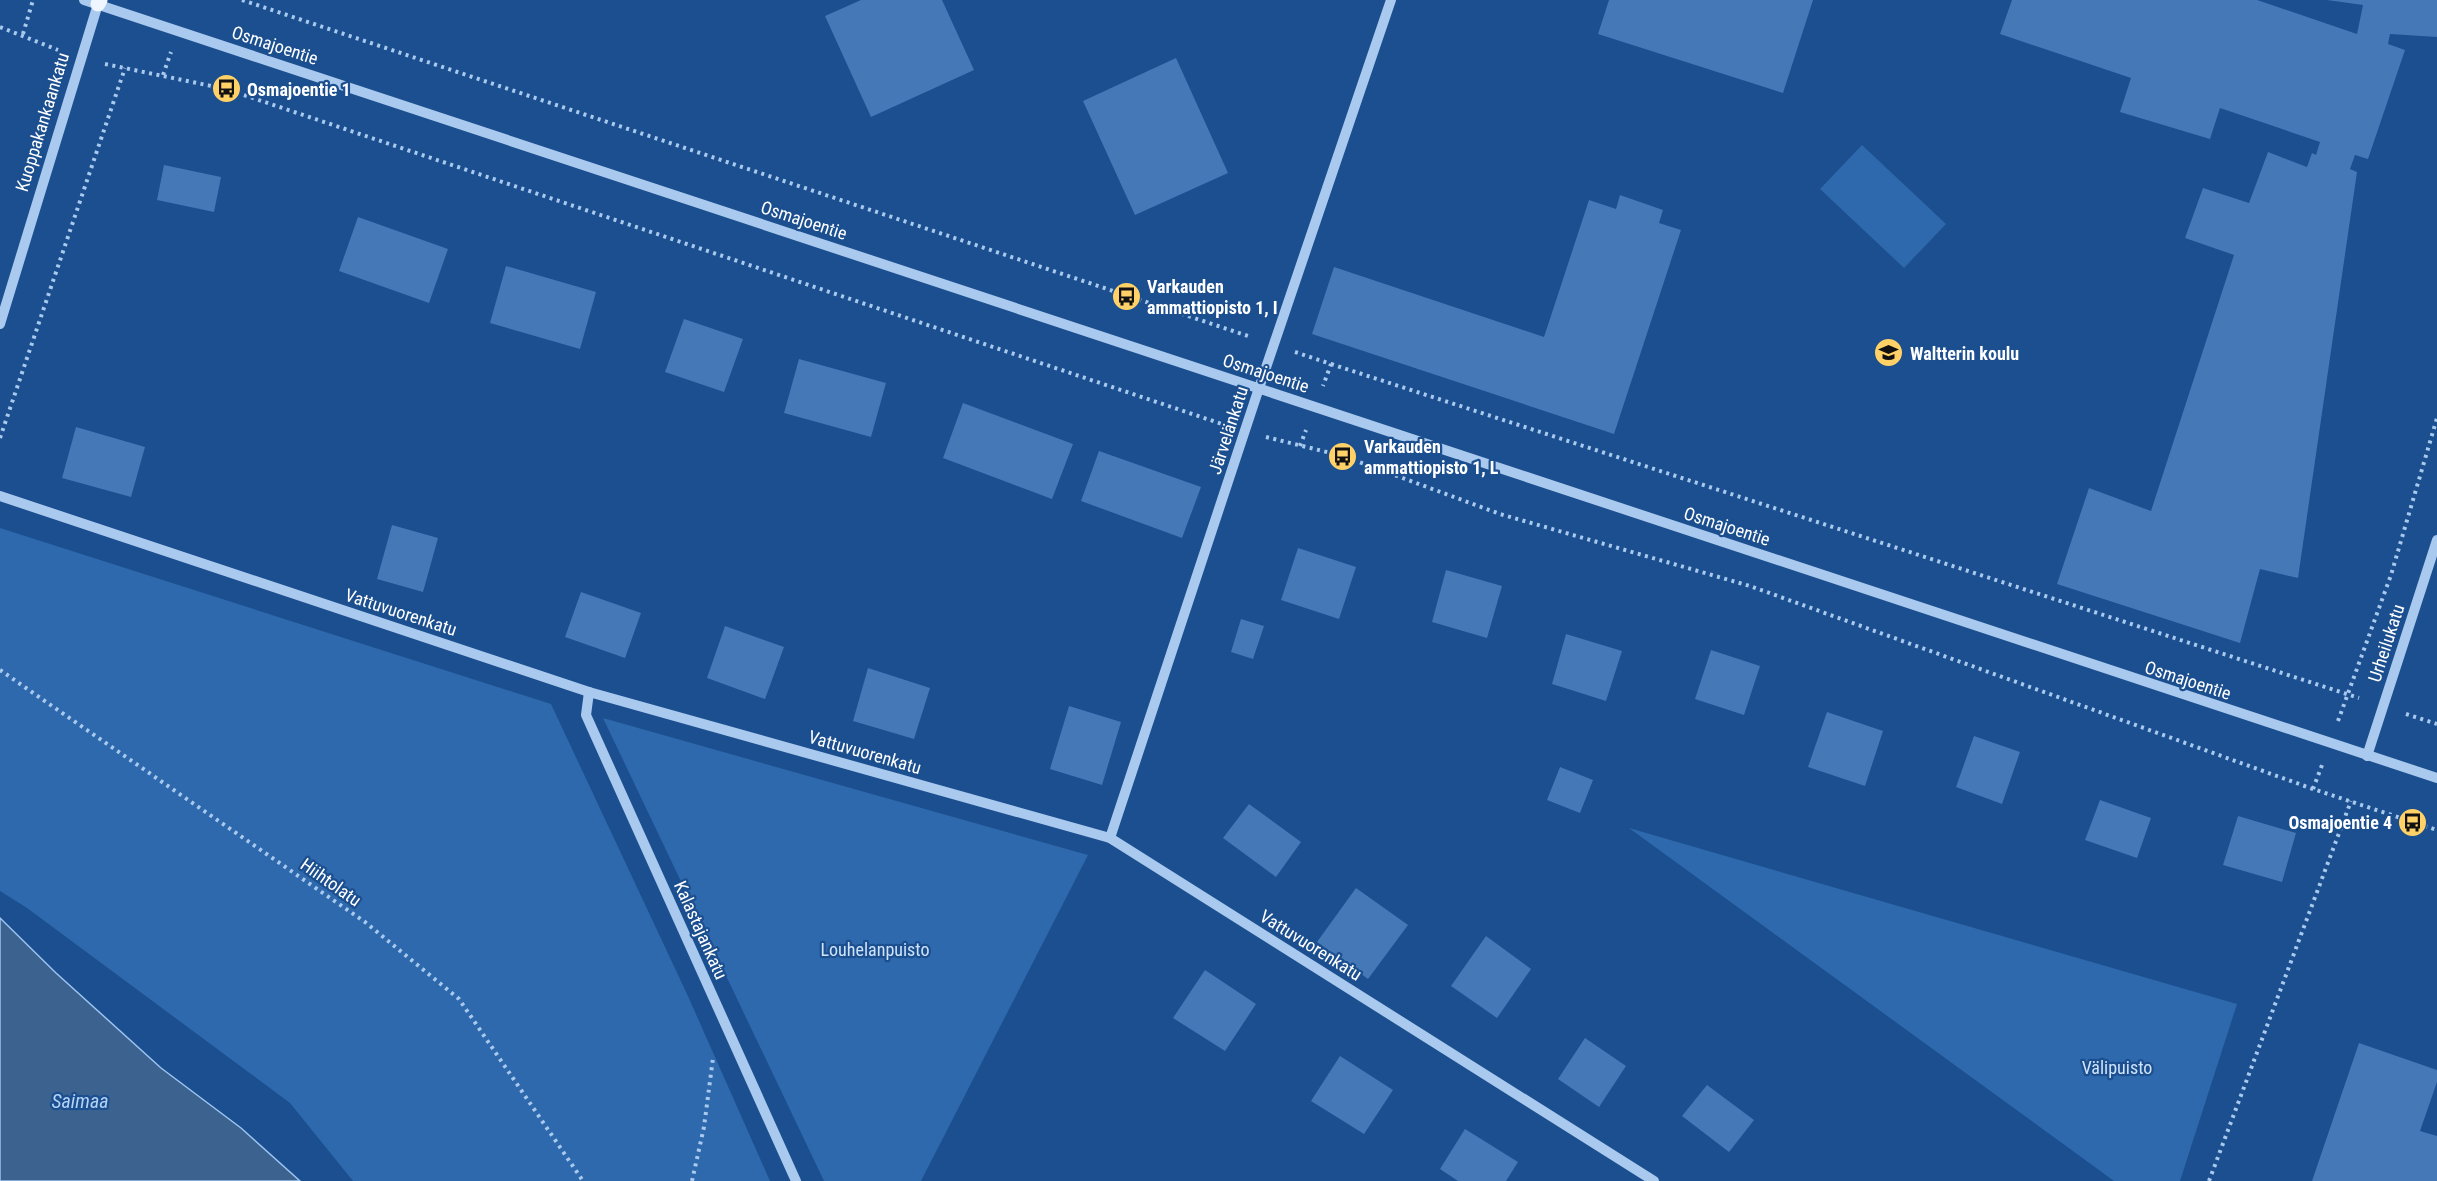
<svg xmlns="http://www.w3.org/2000/svg" width="2437" height="1181" font-family="'Roboto Condensed',sans-serif">
<style>
.green{fill:#2e69ad}
.water{fill:#3c6290;stroke:#9cc4f0;stroke-width:1.5}
.building{fill:#4478b7}
.lines{fill:none;stroke-linecap:round;stroke-linejoin:round}
.path{stroke:#a9c9ee;stroke-width:4;stroke-dasharray:3 4.5;stroke-linecap:butt}
.minor{stroke:#a9c9ee;stroke-width:10}
.major{stroke:#f0f6ff;stroke-width:15}
.labels{text-anchor:middle;dominant-baseline:central;stroke-width:4.5;stroke-linejoin:round;paint-order:stroke}
.street-label{font-size:18px;fill:#fff;stroke:#1b4f8f}
.poi-label{font-size:18px;font-weight:bold;fill:#fff;stroke:#1b4f8f;text-anchor:start}
.park-label{font-size:18px;fill:#cfe3fa;stroke:#1b4f8f}
.water-label{font-size:20px;font-style:italic;fill:#b5d3f5;stroke:#1b4f8f}
</style>
<rect width="100%" height="100%" fill="#1b4f8f"/>
<g class="green">
<polygon points="1862,145 1946,224 1904,268 1820,189"/>
<polygon points="0,528 551,704 687,994 770,1181 353,1181 290,1103 27,908 0,891"/>
<polygon points="603,718 1088,855 921,1181 824,1181"/>
<polygon points="1629,828 2237,1004 2180,1181 2114,1181"/>
</g>
<polygon class="water" points="0,918 56,973 161,1068 241,1128 300,1181 0,1181"/>
<g class="building">
<polygon points="861,0 942,0 974,70 871,117 825,16"/>
<polygon points="1609,0 1813,0 1783,93 1598,34"/>
<polygon points="2012,0 2257,0 2357,34 2363,5 2327,0 2437,0 2437,37 2390,34 2388,44 2405,50 2368,159 2355,155 2350,169 2357,172 2298,578 2260,569 2240,643 2057,584 2089,488 2151,511 2234,255 2185,238 2203,188 2249,203 2268,152 2307,167 2312,153 2316,155 2320,142 2220,108 2210,139 2120,112 2131,78 2000,34"/>
<polygon points="1176,58 1228,173 1135,215 1083,101"/>
<polygon points="164,165 221,177 214,212 157,200"/>
<polygon points="1620,195 1663,210 1659,223 1681,230 1614,434 1312,334 1334,267 1544,337 1589,200 1616,209"/>
<polygon points="358,217 448,249 429,303 339,271"/>
<polygon points="506,266 596,292 580,349 490,323"/>
<polygon points="684,319 743,339 724,392 665,372"/>
<polygon points="799,359 886,383 871,437 784,413"/>
<polygon points="963,403 1073,444 1052,499 943,458"/>
<polygon points="76,427 145,447 131,497 62,478"/>
<polygon points="1099,451 1201,487 1182,538 1081,501"/>
<polygon points="392,525 438,538 423,592 377,579"/>
<polygon points="1298,548 1356,567 1339,619 1281,600"/>
<polygon points="1446,570 1502,586 1487,638 1432,622"/>
<polygon points="581,592 641,613 625,658 565,637"/>
<polygon points="1241,619 1264,626 1253,659 1231,652"/>
<polygon points="725,626 784,647 765,699 707,678"/>
<polygon points="1566,634 1622,651 1606,701 1552,684"/>
<polygon points="1711,650 1760,666 1744,715 1695,699"/>
<polygon points="868,668 930,688 914,739 853,721"/>
<polygon points="1069,706 1121,722 1102,785 1050,769"/>
<polygon points="1827,712 1883,731 1865,786 1808,767"/>
<polygon points="1974,736 2020,752 2002,804 1956,787"/>
<polygon points="1560,767 1593,780 1580,813 1547,800"/>
<polygon points="2100,800 2151,818 2137,858 2085,840"/>
<polygon points="1249,804 1301,842 1276,877 1223,838"/>
<polygon points="2238,816 2296,833 2282,882 2223,865"/>
<polygon points="1356,888 1408,925 1368,979 1317,942"/>
<polygon points="1486,936 1531,969 1497,1018 1451,986"/>
<polygon points="1205,970 1256,1004 1225,1051 1173,1018"/>
<polygon points="1585,1038 1626,1066 1599,1107 1558,1079"/>
<polygon points="2359,1043 2437,1070 2437,1082 2420,1131 2437,1136 2437,1181 2312,1181"/>
<polygon points="1340,1056 1393,1090 1364,1134 1311,1101"/>
<polygon points="1707,1085 1754,1120 1729,1152 1682,1116"/>
<polygon points="1465,1129 1518,1162 1506,1181 1458,1181 1440,1169"/>
</g>
<g class="lines">
<g class="path">
<polyline points="242,0 1251,337"/>
<polyline points="0,27 58,50"/>
<polyline points="23,34 33,0"/>
<polyline points="105,64 226,89 1222,424"/>
<polyline points="163,75 171,52"/>
<polyline points="1295,352 1331,364 1323,386"/>
<polyline points="1331,364 2359,698"/>
<polyline points="1266,437 1343,456 1500,514 1750,586 2313,789 2437,830"/>
<polyline points="0,438 125,68"/>
<polyline points="1300,446 1306,430"/>
<polyline points="0,670 365,922 459,999 583,1181"/>
<polyline points="2406,714 2437,724"/>
<polyline points="2338,721 2391,575 2437,418"/>
<polyline points="2313,789 2322,765"/>
<polyline points="692,1181 704,1127 713,1058"/>
<polyline points="2209,1181 2351,801"/>
</g>
<g class="minor">
<polyline points="84,0 2437,778"/>
<polyline points="0,324 98,4"/>
<polyline points="0,496 589,692 1110,838 1654,1181"/>
<polyline points="589,692 586,715 796,1181"/>
<polyline points="2367,756 2437,540"/>
<polyline points="1110,838 1259,388 1391,0"/>
</g>
<polyline class="major" points="98,4 100,0"/>
</g>
<defs>
<symbol id="bus-disc" viewBox="-11 -11 22 22"><circle r="9.5" fill="#ffd166" stroke="#1b4f8f"/><path d="M-5-6H5V4H4V6H2V4H-2V6H-4V4H-5ZM-3.5-4V0h7V-4ZM-3.5 1.2v1.5H-2V1.2ZM2 1.2v1.5H3.5V1.2Z" fill="#111"/></symbol>
<symbol id="school-disc" viewBox="-11 -11 22 22"><circle r="9.5" fill="#ffd166" stroke="#1b4f8f"/><path d="M0-5L7-2L0 1L-7-2ZM-4 1L0 2.5L4 1V4Q0 6-4 4Z" fill="#111"/></symbol>
</defs>
<g fill-rule="evenodd">
<use href="#bus-disc" x="210" y="72" width="33" height="33"/>
<use href="#bus-disc" x="1110" y="280" width="33" height="33"/>
<use href="#school-disc" x="1872" y="336" width="33" height="33"/>
<use href="#bus-disc" x="1326" y="440" width="33" height="33"/>
<use href="#bus-disc" x="2396" y="806" width="33" height="33"/>
</g>
<g class="labels">
<g class="street-label">
<text transform="translate(275 45) rotate(18)">Osmajoentie</text>
<text transform="translate(42 122) rotate(-73)">Kuoppakankaankatu</text>
<text transform="translate(804 220) rotate(18)">Osmajoentie</text>
<text transform="translate(1266 373) rotate(18)">Osmajoentie</text>
<text transform="translate(1228 430) rotate(-72)">Järvelänkatu</text>
<text transform="translate(1727 526) rotate(18)">Osmajoentie</text>
<text transform="translate(401 612) rotate(18)">Vattuvuorenkatu</text>
<text transform="translate(2386 643) rotate(-72)">Urheilukatu</text>
<text transform="translate(2188 680) rotate(18)">Osmajoentie</text>
<text transform="translate(865 752) rotate(16)">Vattuvuorenkatu</text>
<text transform="translate(331 882) rotate(35)">Hiihtolatu</text>
<text transform="translate(701 930) rotate(66)">Kalastajankatu</text>
<text transform="translate(1311 945) rotate(32)">Vattuvuorenkatu</text>
</g>
<g class="poi-label">
<text x="247" y="89">Osmajoentie 1</text>
<text x="1147" y="286">Varkauden<tspan x="1147" dy="21">ammattiopisto 1, I</tspan></text>
<text x="1910" y="353">Waltterin koulu</text>
<text x="1364" y="446">Varkauden<tspan x="1364" dy="21">ammattiopisto 1, L</tspan></text>
<text x="2392" y="822" text-anchor="end">Osmajoentie 4</text>
</g>
<g class="park-label">
<text x="875" y="949">Louhelanpuisto</text>
<text x="2117" y="1067">Välipuisto</text>
</g>
<g class="water-label">
<text x="80" y="1101">Saimaa</text>
</g>
</g>
</svg>
